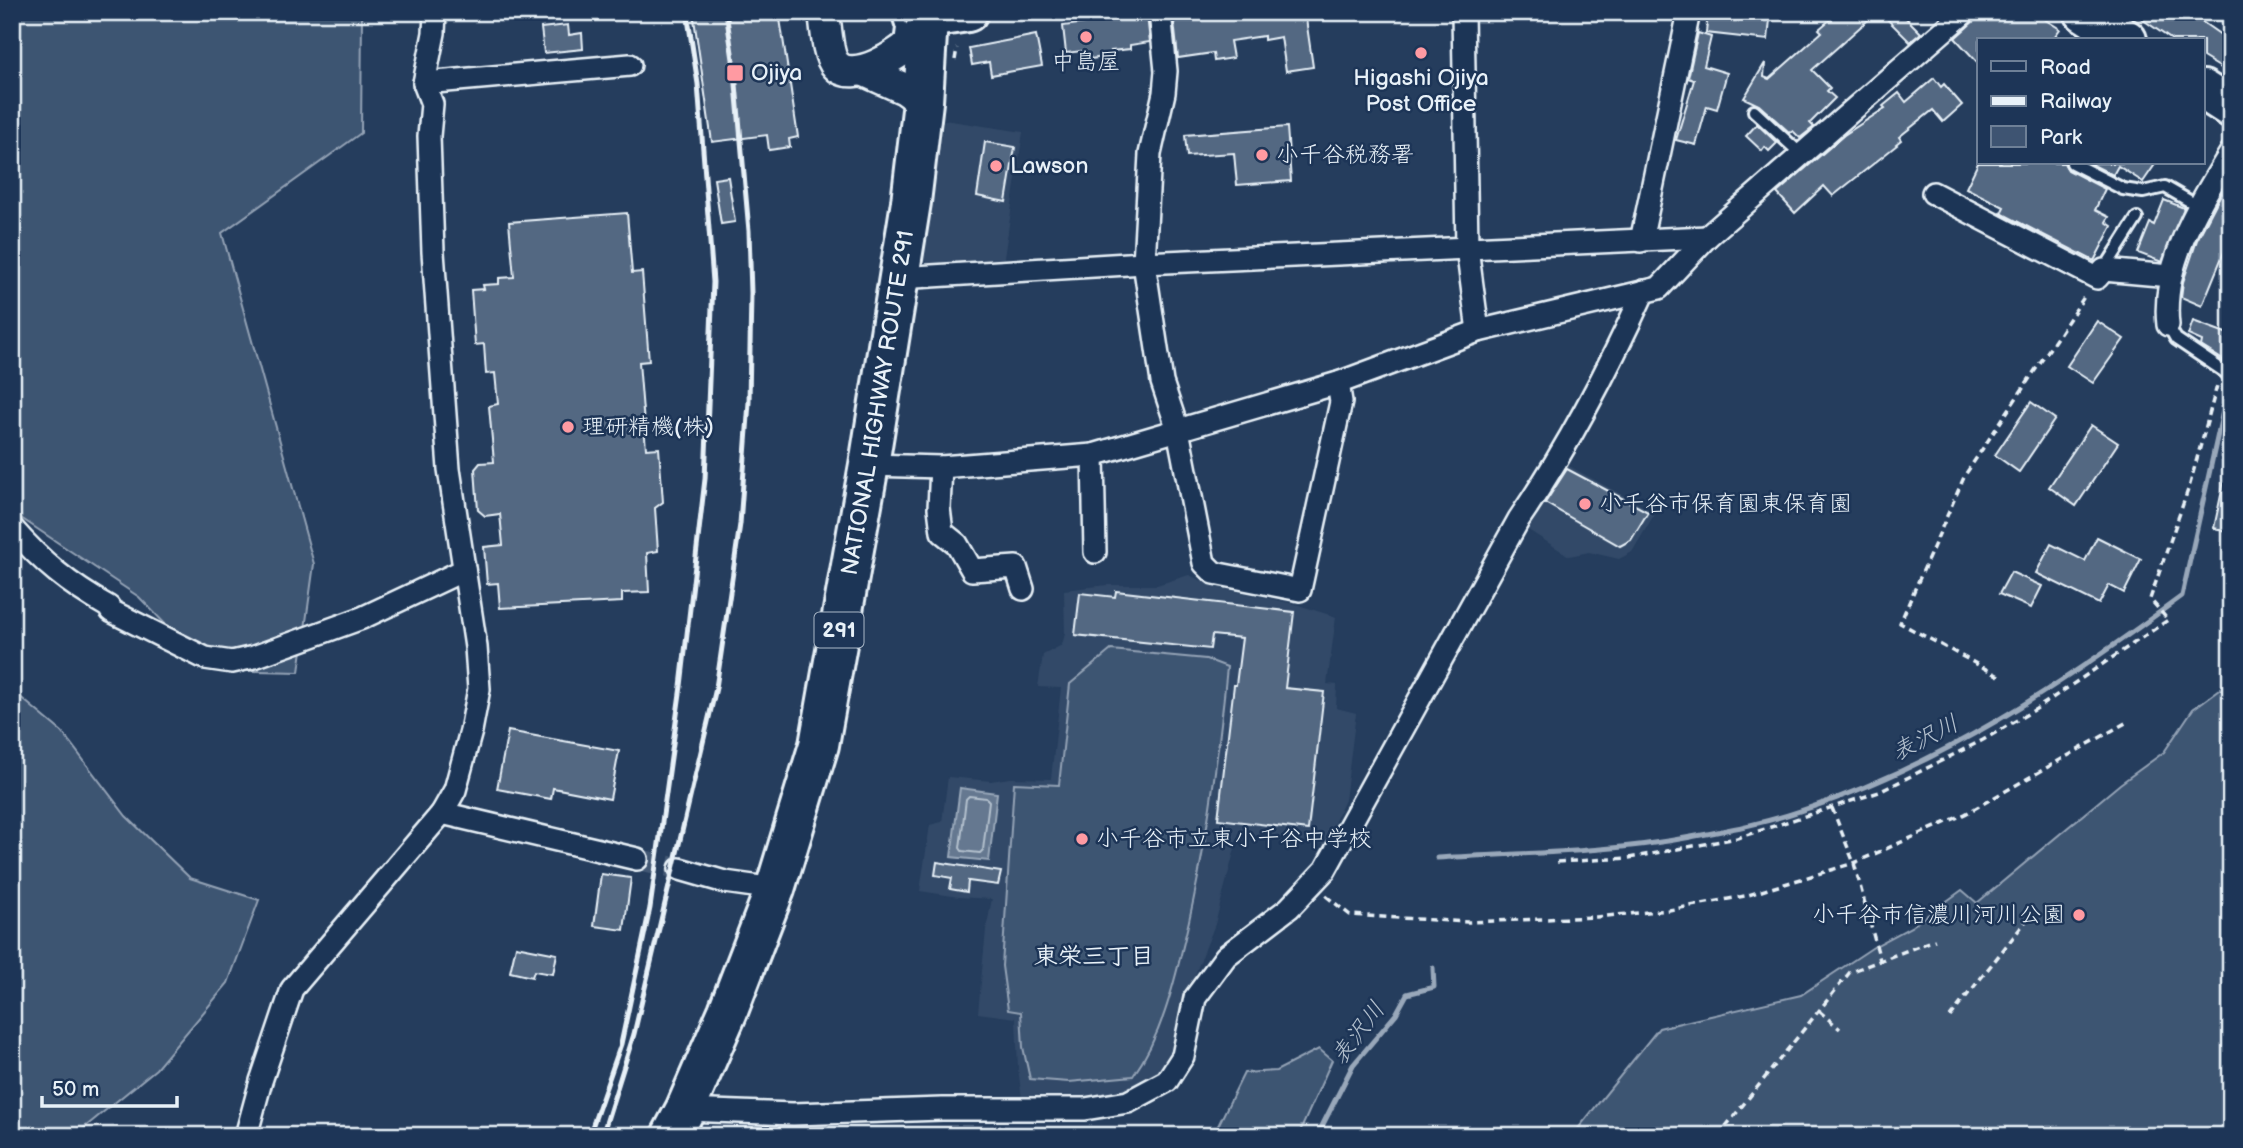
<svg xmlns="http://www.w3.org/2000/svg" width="2243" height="1148" font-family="'Balsamiq Sans','Klee One',sans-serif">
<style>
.built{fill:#334a68}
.green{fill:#3e5472;stroke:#93a2b5;stroke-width:2}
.water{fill:#657890;stroke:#99a8ba;stroke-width:2}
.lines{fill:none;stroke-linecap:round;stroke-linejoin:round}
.shore{stroke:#b4c1ce;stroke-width:2}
.stream{stroke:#99a8ba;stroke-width:5}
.building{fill:#536782;stroke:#e8f1f8;stroke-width:2}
.street-tunnel{stroke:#425874;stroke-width:21;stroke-dasharray:21 10;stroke-linecap:butt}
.lane-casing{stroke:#e8f1f8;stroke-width:16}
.street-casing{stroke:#e8f1f8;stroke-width:26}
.secondary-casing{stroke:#e8f1f8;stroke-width:35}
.highway-casing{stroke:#e8f1f8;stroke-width:44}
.path{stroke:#e8f1f8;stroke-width:3.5;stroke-dasharray:7 5;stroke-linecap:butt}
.lane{stroke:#1d3557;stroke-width:10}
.street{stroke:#1d3557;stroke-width:21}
.secondary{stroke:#1d3557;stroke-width:30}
.highway{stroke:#1d3557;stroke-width:38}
.rail{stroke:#e8f1f8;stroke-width:5}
.poi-dot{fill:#ff9aa2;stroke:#1d3557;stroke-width:2.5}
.labels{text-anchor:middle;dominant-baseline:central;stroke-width:5;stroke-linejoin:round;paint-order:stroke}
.shield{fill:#1d3557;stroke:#abb9c8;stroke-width:2}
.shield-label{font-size:21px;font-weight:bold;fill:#e8f1f8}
.poi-label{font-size:23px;fill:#e8f1f8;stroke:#1d3557;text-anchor:start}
.street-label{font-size:23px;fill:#e8f1f8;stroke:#1d3557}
.water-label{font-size:24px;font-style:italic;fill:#b4c1ce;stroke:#1d3557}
.neighbourhood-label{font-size:24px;font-weight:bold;fill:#e8f1f8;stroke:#1d3557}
</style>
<rect width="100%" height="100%" fill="#253d5d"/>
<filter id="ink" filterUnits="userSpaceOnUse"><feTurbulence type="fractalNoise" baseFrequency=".0143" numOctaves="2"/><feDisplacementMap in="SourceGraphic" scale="14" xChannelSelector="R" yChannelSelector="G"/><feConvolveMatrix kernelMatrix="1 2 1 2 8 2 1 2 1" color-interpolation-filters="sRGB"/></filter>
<g filter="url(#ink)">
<g class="built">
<polygon points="944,120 1023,132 1003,264 930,266 924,260"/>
<polygon points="1558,460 1655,513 1632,552 1619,559 1589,552 1569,556 1519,524"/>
<polygon points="1189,575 1215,587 1295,604 1336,617 1327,684 1337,685 1336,708 1356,713 1345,800 1324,844 1239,833 1215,924 1190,987 1180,1028 1168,1062 1142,1086 1117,1096 1079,1099 1022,1099 1018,1068 1016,1018 978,1013 986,930 992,899 959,897 920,891 930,825 942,822 948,777 991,781 1010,778 1051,779 1061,688 1038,687 1043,655 1062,645 1065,634 1064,590 1108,585 1157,585"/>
</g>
<g class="green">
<polygon points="12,12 362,12 361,133 222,233 314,564 299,672 210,670 139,597 12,512"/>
<path d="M 1111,650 L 1206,659 L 1227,667 C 1218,760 1206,852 1184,942 C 1173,988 1161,1037 1133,1076 L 1069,1082 L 1030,1079 L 1023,1047 L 1021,1012 L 1008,1010 L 1002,966 L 1014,783 L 1059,785 L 1070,684 Z"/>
<polygon points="2231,681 2231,1125 2224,1136 1572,1136 1659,1028 1801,995 1875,946 1911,927 1962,890 1977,903 2120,784 2164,752 2193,709"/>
<polygon points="12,690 62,732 126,816 190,878 259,900 228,983 156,1069 74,1136 12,1136"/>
<polygon points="1319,1049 1332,1060 1298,1136 1213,1136 1244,1073 1276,1071"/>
</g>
<polygon class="water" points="960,788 997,793 989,861 951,857"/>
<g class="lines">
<polygon class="shore" points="969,796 986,798 989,801 983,850 980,853 962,851 960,848 966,799"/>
<g class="stream">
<path d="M 1437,858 C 1522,853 1608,853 1691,837 C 1727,830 1765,823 1800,811 C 1940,766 2064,683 2182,596 L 2223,411 L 2231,385"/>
<polyline points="1317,1136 1353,1065 1396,1014 1407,994 1434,987 1433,968"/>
</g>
</g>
<g class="building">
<polygon points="693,12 779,12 798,137 789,139 790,147 769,150 767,135 712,142"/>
<polygon points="1173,12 1305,12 1313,67 1286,71 1281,37 1264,40 1264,36 1230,41 1233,58 1214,61 1213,53 1178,58"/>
<polygon points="1708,12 1770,19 1768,40 1706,33"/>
<polygon points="1839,12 1877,12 1812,70 1830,88 1827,91 1835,98 1810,123 1814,127 1800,138 1793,131 1790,133 1759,105 1744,98 1765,63 1764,77 1769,79 1822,32 1819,29"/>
<polygon points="1880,12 1900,12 1921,33 1910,42"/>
<polygon points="1978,12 2033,12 2060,29 2052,40 1979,40 1979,64 1955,38 1974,21"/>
<polygon points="2132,12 2188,12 2231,42 2231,74 2203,57 2203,40 2172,40"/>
<polygon points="1147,15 1150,42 1130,45 1130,49 1111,51 1112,56 1090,59 1090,57 1083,58 1082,51 1066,53 1063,26"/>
<polygon points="568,25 569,35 582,33 583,49 544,53 541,28"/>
<polygon points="1698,33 1711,37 1704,66 1727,73 1717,109 1707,106 1696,145 1676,140 1694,80 1688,78"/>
<polygon points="1036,35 1042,66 991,75 989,62 972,65 969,48"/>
<polygon points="1934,78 1941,87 1944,84 1962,105 1943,122 1933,110 1899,137 1901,140 1896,144 1897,145 1833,196 1824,186 1795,213 1777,193 1844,135 1885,108 1883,106 1899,93 1906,102"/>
<polygon points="1757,124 1777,143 1769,151 1765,147 1762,151 1746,136"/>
<polygon points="1287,127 1291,181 1237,185 1234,153 1187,156 1185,135"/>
<polygon points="985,142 1015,147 1006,202 977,196"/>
<polygon points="1978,163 2064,163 2068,170 2105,189 2095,210 2109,217 2106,222 2112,226 2094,261 2001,213 2004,207 1966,188"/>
<polygon points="2089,163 2156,163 2143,182 2118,166 2113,175"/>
<polygon points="728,177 735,222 721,224 714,179"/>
<polygon points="2222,192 2231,195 2231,235 2202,306 2181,297 2183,282 2197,240"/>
<polygon points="2164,200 2184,208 2162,262 2138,253 2150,223 2154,225"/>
<polygon points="627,213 632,273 642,272 649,361 639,362 646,449 659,448 663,502 655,508 658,551 647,553 649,592 622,593 622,602 500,608 498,583 487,584 484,547 503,545 500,514 485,516 478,510 475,469 480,463 494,462 489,406 498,404 495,373 486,374 484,344 475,345 471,290 484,289 483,285 499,284 499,278 514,277 509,222"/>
<polygon points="2097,321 2124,339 2093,383 2067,366"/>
<polygon points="2193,321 2231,335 2231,365 2201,346 2202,341 2188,335"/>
<polygon points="2031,402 2055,419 2019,472 1995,455"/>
<polygon points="2091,425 2118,443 2076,506 2049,487"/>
<polygon points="1567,469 1648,512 1631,540 1620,546 1545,503"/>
<polygon points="2224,481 2231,482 2231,532 2214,528"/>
<polygon points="2097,537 2141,559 2124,593 2109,585 2099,604 2036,573 2051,544 2085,561"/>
<polygon points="2011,572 2042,586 2031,608 1999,594"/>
<polygon points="1116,591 1294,612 1285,688 1324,692 1308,830 1218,819 1234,685 1236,685 1242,638 1212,635 1210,649 1075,635 1080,593 1115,597"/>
<polygon points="508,731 619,751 610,799 553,788 551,799 497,789"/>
<polygon points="937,862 1001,872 998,885 968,881 967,892 950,889 952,878 935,875"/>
<polygon points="601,874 631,878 624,930 594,926"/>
<polygon points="516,946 557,954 553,974 534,971 532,977 510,972"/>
</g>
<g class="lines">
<polyline class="street-tunnel" points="637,859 680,869"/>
<defs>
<g id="lane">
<polyline points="897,12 902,28 900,43"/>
<polyline points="1754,111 1802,155"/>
<polyline points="2072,163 2123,189 2143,192 2165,187 2198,206"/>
<polyline points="2104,270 2137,218"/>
<polyline points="2168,325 2176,339 2231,376"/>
</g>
<g id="street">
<polyline points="1160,12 1166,71 1164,93 1150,154 1144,263 1162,382 1178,430 1204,563 1214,573 1300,590 1341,402 1338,383"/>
<polyline points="1463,12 1467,248 1478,331"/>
<polyline points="424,83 630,65"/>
<polyline points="1933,193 2097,278 2104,270 2170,276"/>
<polyline points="1641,241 1689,12"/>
<polyline points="899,278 1144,263 1707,237"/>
<path d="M 2168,325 C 2161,263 2200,203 2231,152"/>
<polyline points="1093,455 1095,552"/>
<polyline points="869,465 941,467 1093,455 1338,383 1478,331 1659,288 1707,237 1965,12"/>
<polyline points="941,467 939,508 942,532 957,544 972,570 1016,567 1023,589"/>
<path d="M 12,528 C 43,563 68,584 109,607 L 111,611 L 205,658 L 232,662 L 254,657 L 362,618 L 464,570"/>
<polyline points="442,813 637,859"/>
<polyline points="680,869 725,882 775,889"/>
<path d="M 685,1110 L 793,1114 L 942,1109 L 1085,1109 L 1128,1102 L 1167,1081 L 1183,1056 L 1195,998 L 1226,956 L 1289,908 L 1325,870 L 1519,519 C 1567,449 1609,368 1644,291"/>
<polyline points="246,1136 261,1081 292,989 442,813 455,790 471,731 479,689 476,647 449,469 433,252 429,136 432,104 424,83 434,33 435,12"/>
</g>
<g id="secondary">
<path d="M 824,12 C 826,25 827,56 836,65 C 852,84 901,55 913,40 C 919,34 923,25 928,18 L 928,13"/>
<polyline points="865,71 905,89 923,102"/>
</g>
<g id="highway">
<polyline points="2084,12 2127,40"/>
<polyline points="2203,90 2231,108"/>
<path id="s1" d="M 671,1136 L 685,1110 L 728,1011 L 775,889 L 819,745 L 869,465 L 911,202 L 923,102 L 928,18 L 968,12"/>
</g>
</defs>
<use href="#lane" class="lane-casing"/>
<use href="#street" class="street-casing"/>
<use href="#secondary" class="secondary-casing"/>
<use href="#highway" class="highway-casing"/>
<g class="path">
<polyline points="955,60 957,48"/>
<polyline points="1999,676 1900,623 1965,475 2086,294"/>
<polyline points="1832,808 1854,863 1880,960"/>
<polyline points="1557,862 1629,858 1737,838 1879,792 1983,740 2036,709 2168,620 2150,599 2190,484 2218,382"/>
<polyline points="1326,896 1350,915 1467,922 1596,917 1669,910 1745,896 1854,863 1965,814 2129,721"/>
<polyline points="1819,1011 1840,1029"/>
<polyline points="1950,1017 2026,921"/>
<polyline points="1718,1136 1850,972 1935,940"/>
</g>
<use href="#lane" class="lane"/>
<use href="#street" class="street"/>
<use href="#secondary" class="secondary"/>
<use href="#highway" class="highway"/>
<g class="rail">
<polyline points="589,1136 621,1044 650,908 681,686 705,479 713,282 698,84 687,12"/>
<polyline points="602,1136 634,1034 716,688 740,524 749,402 751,293 749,231 735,73 726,12"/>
</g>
</g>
</g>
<g class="poi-dot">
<circle cx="1086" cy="37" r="7"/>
<circle cx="1421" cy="53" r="7"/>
<rect x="726" y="64" width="18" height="18" rx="3.5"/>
<circle cx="1262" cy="155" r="7"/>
<circle cx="996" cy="166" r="7"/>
<circle cx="568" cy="427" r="7"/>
<circle cx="1585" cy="504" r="7"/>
<circle cx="1082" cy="839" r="7"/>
<circle cx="2079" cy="915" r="7"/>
</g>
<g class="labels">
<rect class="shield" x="814.5" y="612.5" width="49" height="35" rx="5"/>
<g class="shield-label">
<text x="839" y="630">291</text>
</g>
<g class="poi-label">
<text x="1086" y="62" text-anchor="middle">中島屋</text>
<text x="751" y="73">Ojiya</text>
<text x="1421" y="78" text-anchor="middle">Higashi Ojiya<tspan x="1421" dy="26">Post Office</tspan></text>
<text x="1276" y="155">小千谷税務署</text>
<text x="1010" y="166">Lawson</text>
<text x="582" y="427">理研精機(株)</text>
<text x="1599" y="504">小千谷市保育園東保育園</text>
<text x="1096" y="839">小千谷市立東小千谷中学校</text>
<text x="2065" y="915" text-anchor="end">小千谷市信濃川河川公園</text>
</g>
<g class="street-label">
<text stroke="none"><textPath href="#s1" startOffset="766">NATIONAL HIGHWAY ROUTE 291</textPath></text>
</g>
<g class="water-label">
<text transform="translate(1925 738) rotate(-27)">表沢川</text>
<text transform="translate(1358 1033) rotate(-53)">表沢川</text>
</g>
<g class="neighbourhood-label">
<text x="1094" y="956">東栄三丁目</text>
</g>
</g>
<rect width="2243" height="1148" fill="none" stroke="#1d3557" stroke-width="42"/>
<rect x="21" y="21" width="2201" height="1106" fill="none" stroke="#e8f1f8" stroke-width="2.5" filter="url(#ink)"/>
<rect x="1977" y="38" width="228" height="126" fill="#1d3557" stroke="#6e8097" stroke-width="2"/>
<rect x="1991" y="61" width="35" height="10" fill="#1d3557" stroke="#6e8097" stroke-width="2"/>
<text x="2040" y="74" font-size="21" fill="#e8f1f8">Road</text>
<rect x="1991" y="96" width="35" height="10" fill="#e8f1f8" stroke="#6e8097" stroke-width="2"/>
<text x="2040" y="108" font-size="21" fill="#e8f1f8">Railway</text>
<rect x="1991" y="126" width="35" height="21" fill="#3e5472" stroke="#6e8097" stroke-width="2"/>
<text x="2040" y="144" font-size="21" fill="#e8f1f8">Park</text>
<path d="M42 1096v10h135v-10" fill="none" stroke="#e8f1f8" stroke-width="3.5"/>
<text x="52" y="1096" font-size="21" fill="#e8f1f8" stroke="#1d3557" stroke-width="5" paint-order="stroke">50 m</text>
</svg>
